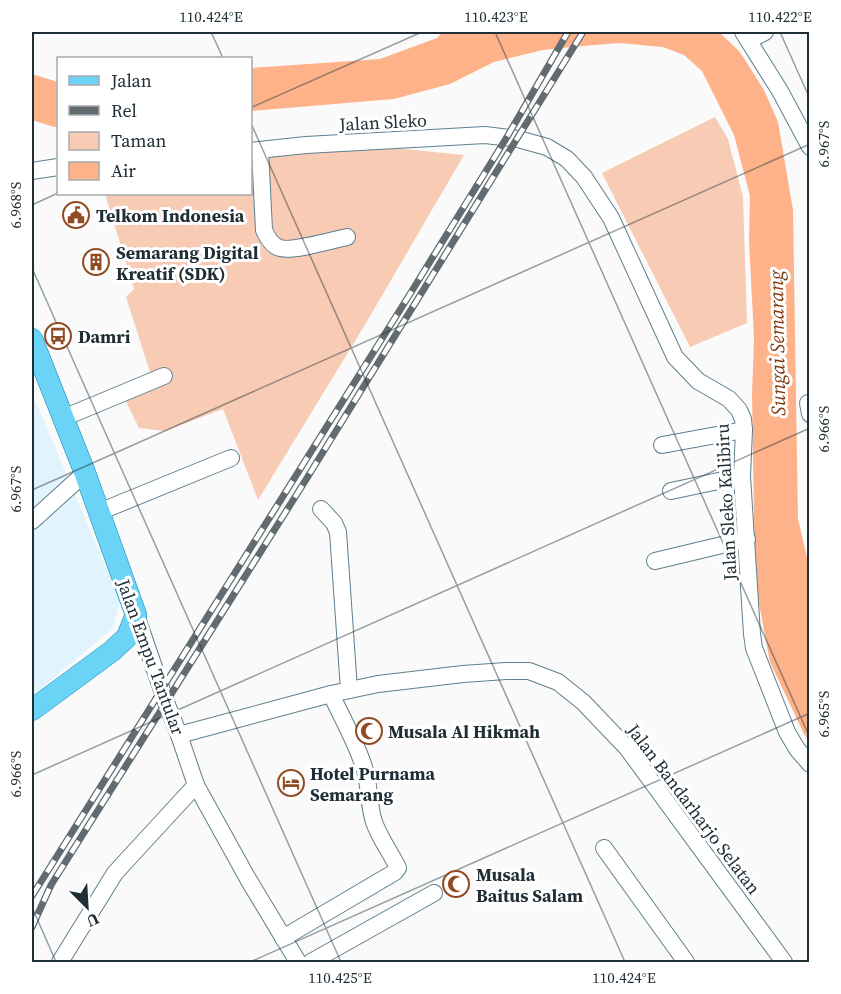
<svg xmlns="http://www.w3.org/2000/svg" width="841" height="994" font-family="'Source Serif 4',serif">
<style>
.built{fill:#e1f3fc}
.green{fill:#f7cbb4}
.water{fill:#feb28a}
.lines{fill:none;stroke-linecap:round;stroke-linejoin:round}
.minor-casing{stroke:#5e7f8f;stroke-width:18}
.major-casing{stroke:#1086af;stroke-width:22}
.minor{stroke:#fff;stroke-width:16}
.major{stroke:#6bd3f6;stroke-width:21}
.rail-casing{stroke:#616b70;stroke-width:7}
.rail{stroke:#fff;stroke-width:4.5;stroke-dasharray:14;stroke-linecap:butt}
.ticks{fill:none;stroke:#202e35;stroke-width:1.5;stroke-opacity:0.45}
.labels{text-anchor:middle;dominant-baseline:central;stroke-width:6;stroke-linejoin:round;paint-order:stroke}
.street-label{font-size:18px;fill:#202e35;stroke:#fff}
.poi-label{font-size:18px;font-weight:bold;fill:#202e35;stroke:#fff;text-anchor:start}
.water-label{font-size:20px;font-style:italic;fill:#803c11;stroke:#fff}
.neatline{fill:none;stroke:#202e35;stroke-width:2}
.ticks-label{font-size:15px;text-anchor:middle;fill:#202e35}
</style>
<rect width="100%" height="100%" fill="#fafafa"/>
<polygon class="built" points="32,393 120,601 113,628 32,696"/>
<g class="green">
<polygon points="715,117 728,139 743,197 747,323 690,347 602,173"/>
<polygon points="394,148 464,155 366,323 258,500 223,409 165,431 139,428 119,387 151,375 126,297 134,289 106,197 108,194 250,194 251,156"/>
</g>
<g class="water">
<polygon points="443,32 719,32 740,52 764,90 778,122 793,210 798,519 810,570 809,741 804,734 770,662 755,582 752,395 754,338 749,240 750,196 734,135 702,71 684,55 663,47 619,43 571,47 543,50 494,62 450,84 394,99 251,111 251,68 380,59 437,38"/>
<polygon points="32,74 58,82 58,126 54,127 32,120"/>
</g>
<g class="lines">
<defs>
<g id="minor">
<polyline points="743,32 780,91 810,147"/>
<polyline points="750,40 765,32"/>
<path d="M 260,150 L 264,230 C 267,237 272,246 280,248 C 292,252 333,240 347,237"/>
<polyline points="250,151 306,145 485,135 518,139 547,147 567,159 584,177 611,218 675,357 698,381 729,399 739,410 743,419 744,430 742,476 752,634 754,648 787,732 797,749 810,764"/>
<polyline points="32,171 58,167"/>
<polyline points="808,403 810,414"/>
<polyline points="63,418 164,376"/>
<polyline points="662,445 744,430"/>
<polyline points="671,491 742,476"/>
<polyline points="321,509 334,523 338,532 349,690"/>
<polyline points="99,512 231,458"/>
<polyline points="32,521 85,473"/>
<polyline points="655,561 747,539"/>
<polyline points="136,615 166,702 179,735 196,785 248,879 298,962"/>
<polyline points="179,735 331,694 378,684 463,674 506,671 529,671 558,682 583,702 627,748 784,962"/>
<polyline points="604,848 686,962"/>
<path d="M 283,938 L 395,872 L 398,868 C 391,853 380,839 374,822 C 368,804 370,785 364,767 C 356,742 342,718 331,694"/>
<polyline points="60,962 115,873 196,785"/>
<polyline points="311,962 434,893"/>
</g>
<polyline id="major" points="32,339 85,473 136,615 127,637 112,651 32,710"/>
</defs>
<use href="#minor" class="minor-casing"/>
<use href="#major" class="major-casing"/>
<use href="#minor" class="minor"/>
<use href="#major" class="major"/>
<defs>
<g id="rail">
<polyline points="32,896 410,294 507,137 568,32"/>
<polyline points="32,927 51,885 302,486 583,32"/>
</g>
</defs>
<use href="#rail" class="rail-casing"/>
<use href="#rail" class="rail"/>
</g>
<path class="ticks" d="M 211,32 L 223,58M 495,32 L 810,738M 780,32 L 810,99M 250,108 L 422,32M 250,121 L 625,962M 32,205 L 58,193M 32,268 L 341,962M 32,490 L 810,144M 32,775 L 810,428M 32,907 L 56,962M 250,962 L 810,713"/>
<defs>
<symbol id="civic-ring" viewBox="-11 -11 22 22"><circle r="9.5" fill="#fff" stroke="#904b22" stroke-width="1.5"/><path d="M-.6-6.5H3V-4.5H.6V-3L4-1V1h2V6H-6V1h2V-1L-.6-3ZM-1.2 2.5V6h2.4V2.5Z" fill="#904b22"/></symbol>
<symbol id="building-ring" viewBox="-11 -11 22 22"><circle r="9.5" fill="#fff" stroke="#904b22" stroke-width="1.5"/><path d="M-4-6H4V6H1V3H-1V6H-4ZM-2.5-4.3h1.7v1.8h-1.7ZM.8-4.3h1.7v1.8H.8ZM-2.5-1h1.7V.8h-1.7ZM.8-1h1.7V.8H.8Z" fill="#904b22"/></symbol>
<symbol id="bus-ring" viewBox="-11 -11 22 22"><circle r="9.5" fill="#fff" stroke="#904b22" stroke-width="1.5"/><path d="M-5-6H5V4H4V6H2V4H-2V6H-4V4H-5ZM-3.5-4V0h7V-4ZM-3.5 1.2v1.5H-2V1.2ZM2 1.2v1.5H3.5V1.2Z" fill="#904b22"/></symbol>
<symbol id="mosque-ring" viewBox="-11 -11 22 22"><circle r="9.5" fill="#fff" stroke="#904b22" stroke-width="1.5"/><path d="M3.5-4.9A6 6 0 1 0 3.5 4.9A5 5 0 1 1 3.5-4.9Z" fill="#904b22"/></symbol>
<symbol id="hotel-ring" viewBox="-11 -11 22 22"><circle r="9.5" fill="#fff" stroke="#904b22" stroke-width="1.5"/><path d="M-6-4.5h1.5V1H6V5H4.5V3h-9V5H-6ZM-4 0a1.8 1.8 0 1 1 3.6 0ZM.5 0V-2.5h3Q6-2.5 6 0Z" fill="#904b22"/></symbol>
</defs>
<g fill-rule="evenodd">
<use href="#civic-ring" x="61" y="200" width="30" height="30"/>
<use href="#building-ring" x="81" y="247" width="30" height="30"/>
<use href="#bus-ring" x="43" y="321" width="30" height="30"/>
<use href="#mosque-ring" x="354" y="716" width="30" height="30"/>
<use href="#hotel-ring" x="276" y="768" width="30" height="30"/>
<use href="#mosque-ring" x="441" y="869" width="30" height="30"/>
</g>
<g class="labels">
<g class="street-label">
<text transform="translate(383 122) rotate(-3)">Jalan Sleko</text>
<text transform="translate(726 502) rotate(-93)">Jalan Sleko Kalibiru</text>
<text transform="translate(151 657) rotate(70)">Jalan Empu Tantular</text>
<text transform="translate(694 809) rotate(53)">Jalan Bandarharjo Selatan</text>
</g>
<g class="poi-label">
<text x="96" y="215">Telkom Indonesia</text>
<text x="116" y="252">Semarang Digital<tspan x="116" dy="21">Kreatif (SDK)</tspan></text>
<text x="78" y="336">Damri</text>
<text x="388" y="731">Musala Al Hikmah</text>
<text x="310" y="773">Hotel Purnama<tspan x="310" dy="21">Semarang</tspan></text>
<text x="476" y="874">Musala<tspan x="476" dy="21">Baitus Salam</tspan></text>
</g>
<g class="water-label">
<text transform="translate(777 343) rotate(-91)">Sungai Semarang</text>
</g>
</g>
<rect width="841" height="994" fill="none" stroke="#ffffff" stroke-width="66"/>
<rect x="57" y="57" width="195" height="138" fill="#ffffff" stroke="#a6abae" stroke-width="1.5"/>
<rect x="69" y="76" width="30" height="9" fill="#6bd3f6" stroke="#a6abae" stroke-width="1.5"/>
<text x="111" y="87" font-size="18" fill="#202e35">Jalan</text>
<rect x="69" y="106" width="30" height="9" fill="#616b70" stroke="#a6abae" stroke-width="1.5"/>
<text x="111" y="117" font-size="18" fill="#202e35">Rel</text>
<rect x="69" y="132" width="30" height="18" fill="#f7cbb4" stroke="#a6abae" stroke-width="1.5"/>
<text x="111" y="147" font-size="18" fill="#202e35">Taman</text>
<rect x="69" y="162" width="30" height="18" fill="#feb28a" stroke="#a6abae" stroke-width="1.5"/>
<text x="111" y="177" font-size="18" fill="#202e35">Air</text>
<g transform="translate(87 907) rotate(156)" stroke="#ffffff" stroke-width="4.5" paint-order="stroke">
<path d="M0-4.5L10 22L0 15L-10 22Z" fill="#202e35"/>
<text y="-9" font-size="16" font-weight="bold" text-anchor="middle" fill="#202e35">U</text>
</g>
<rect x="33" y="33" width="775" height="928" class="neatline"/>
<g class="ticks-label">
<text x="211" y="22">110.424°E</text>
<text x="496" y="22">110.423°E</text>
<text x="780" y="22">110.422°E</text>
<text transform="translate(824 144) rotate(-90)" y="5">6.967°S</text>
<text transform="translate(16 205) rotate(-90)" y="5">6.968°S</text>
<text transform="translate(824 429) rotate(-90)" y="5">6.966°S</text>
<text transform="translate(16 489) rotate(-90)" y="5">6.967°S</text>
<text transform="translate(824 714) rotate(-90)" y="5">6.965°S</text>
<text transform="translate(16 774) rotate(-90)" y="5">6.966°S</text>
<text x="340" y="983">110.425°E</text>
<text x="624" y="983">110.424°E</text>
</g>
</svg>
